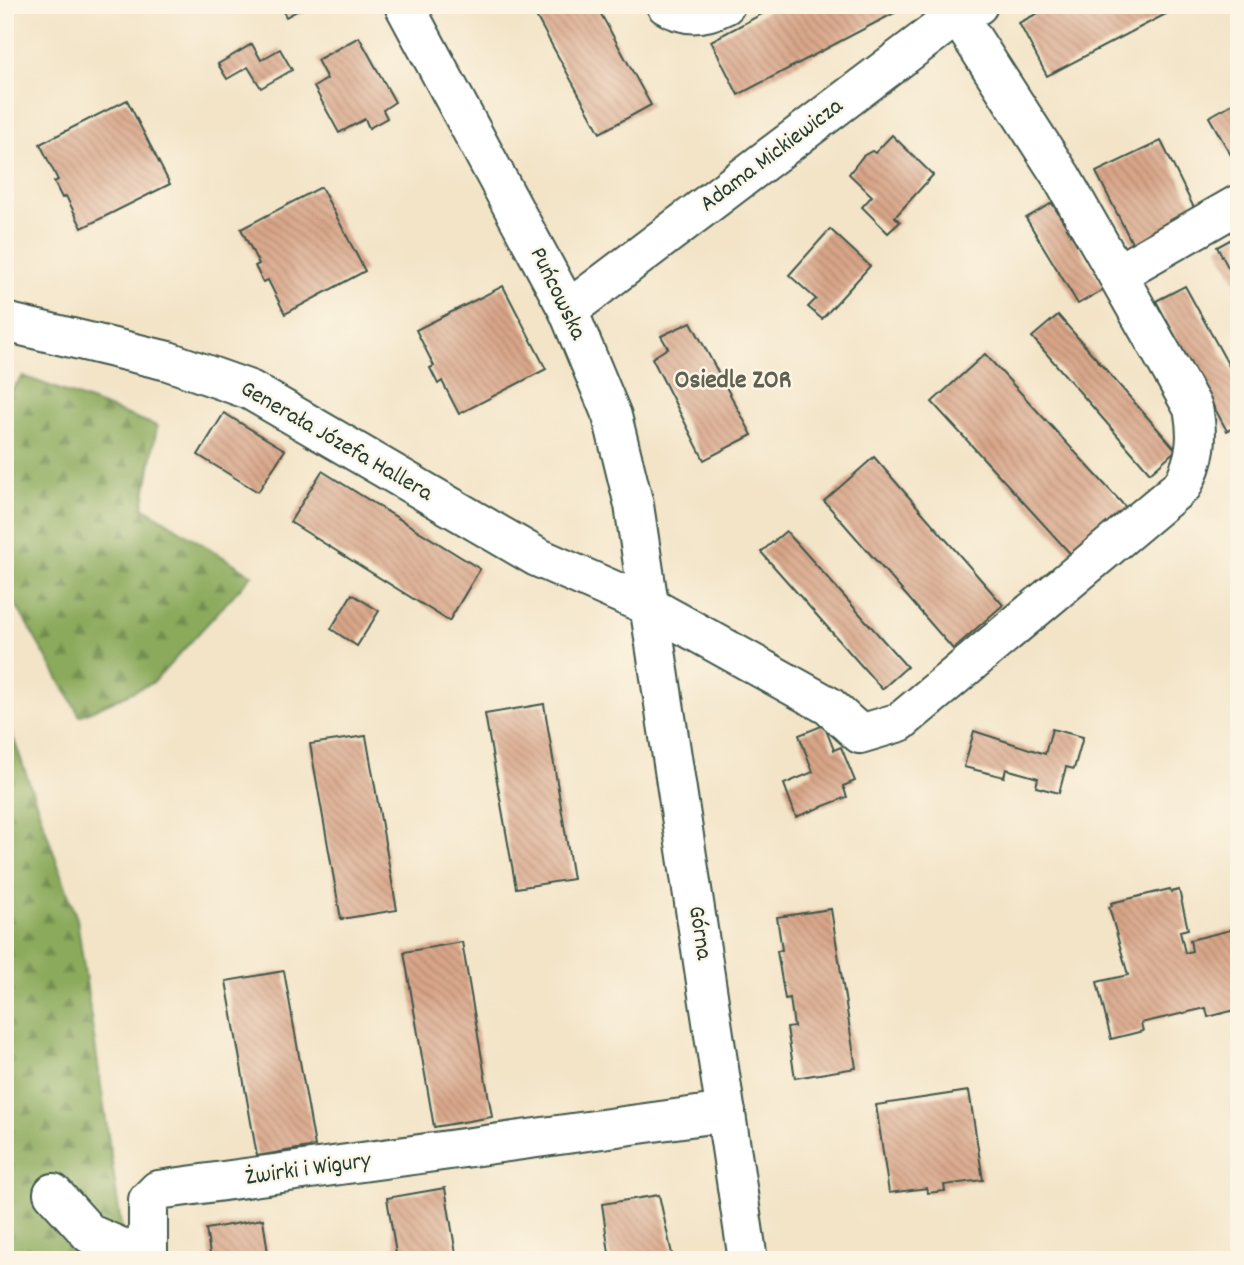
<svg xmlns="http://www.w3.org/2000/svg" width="1244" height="1265" font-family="Dekko,sans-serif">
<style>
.forest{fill:url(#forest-firs);stroke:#557448;stroke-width:2}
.building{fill:url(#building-back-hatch)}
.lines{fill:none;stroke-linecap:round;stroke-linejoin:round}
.minor-casing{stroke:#3f564a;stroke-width:42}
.minor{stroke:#fff;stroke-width:38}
.labels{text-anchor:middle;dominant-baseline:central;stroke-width:5;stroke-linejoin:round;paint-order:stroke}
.street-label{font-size:24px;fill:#1f3d34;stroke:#fcf5e5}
.neighbourhood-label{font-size:26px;font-weight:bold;fill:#606151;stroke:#fcf5e5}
</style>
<defs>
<pattern id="forest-firs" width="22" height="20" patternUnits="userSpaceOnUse" patternTransform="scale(1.75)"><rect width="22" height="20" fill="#8baa5c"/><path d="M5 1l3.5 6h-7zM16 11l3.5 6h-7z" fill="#718c4d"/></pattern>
<pattern id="building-back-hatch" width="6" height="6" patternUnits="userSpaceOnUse" patternTransform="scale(1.75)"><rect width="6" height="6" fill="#d9a588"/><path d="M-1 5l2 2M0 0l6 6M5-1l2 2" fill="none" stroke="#af8870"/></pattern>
</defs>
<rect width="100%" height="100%" fill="#fcf5e5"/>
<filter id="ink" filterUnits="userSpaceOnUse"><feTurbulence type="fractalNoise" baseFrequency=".0143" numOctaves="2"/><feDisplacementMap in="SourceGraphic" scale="14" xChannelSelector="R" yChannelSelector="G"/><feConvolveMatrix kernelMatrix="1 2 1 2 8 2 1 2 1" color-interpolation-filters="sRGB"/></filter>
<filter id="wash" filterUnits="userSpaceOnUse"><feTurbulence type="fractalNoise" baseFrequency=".00686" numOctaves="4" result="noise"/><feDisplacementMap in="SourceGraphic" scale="28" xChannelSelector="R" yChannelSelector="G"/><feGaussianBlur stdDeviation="1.57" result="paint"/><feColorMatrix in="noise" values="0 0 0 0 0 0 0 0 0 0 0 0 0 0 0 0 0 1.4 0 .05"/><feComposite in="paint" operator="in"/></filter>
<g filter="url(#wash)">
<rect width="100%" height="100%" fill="#f3e4c7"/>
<g class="forest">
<polygon points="23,376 157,426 143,507 252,575 154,682 80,716 5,586 5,398"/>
<polygon points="5,733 12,734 77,919 126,1260 5,1260"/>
</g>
<g id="blocks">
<g class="building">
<polygon points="280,5 308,5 286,17"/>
<polygon points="530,5 596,5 651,105 600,133"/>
<polygon points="779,5 895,5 898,11 738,95 711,41"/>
<polygon points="1053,5 1183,5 1047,76 1019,23"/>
<polygon points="359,37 395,102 383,110 387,118 369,128 365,119 339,133 314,87 327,79 317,60"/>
<polygon points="252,44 261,60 280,49 292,70 261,88 248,67 227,79 218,64"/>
<polygon points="127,100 170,184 82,228 66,196 62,198 54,182 58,180 40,144"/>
<polygon points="1239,100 1239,169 1209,117"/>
<polygon points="892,135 933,175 895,217 900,222 888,233 862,207 872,196 849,174 863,156 872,151 875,153"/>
<polygon points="1161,141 1197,214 1133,245 1096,172"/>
<polygon points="321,187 365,271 285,314 268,280 263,282 255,266 259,264 241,229"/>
<polygon points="1052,203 1104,289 1078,304 1026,218"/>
<polygon points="830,229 870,266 822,319 808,307 816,299 789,275"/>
<polygon points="1239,235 1239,287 1217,247"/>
<polygon points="503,286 546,369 459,414 442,381 438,384 430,368 434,366 416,330"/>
<polygon points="1185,286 1239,384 1239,425 1227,431 1156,301"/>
<polygon points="1058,315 1176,450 1150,473 1032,337"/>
<polygon points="691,322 752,435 704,460 652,358 668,348 661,336"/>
<polygon points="985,354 1130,512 1077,561 932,402"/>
<polygon points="224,413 285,450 258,492 198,455"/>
<polygon points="874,457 1003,605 953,649 824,501"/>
<polygon points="322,471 480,569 449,621 290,522"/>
<polygon points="786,531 907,667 882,689 761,552"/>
<polygon points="352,594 379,611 357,646 331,629"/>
<polygon points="544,704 573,879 516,888 485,714"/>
<polygon points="824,725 834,750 841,747 855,781 843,786 847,797 796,817 784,784 813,772 799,735"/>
<polygon points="1052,729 1083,737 1074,769 1066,767 1059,793 1036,787 1038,778 1006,769 1004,777 964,767 974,731 1045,754"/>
<polygon points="366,736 397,910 341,919 310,744"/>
<polygon points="1170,889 1171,892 1179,890 1188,929 1180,931 1185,953 1192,951 1190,940 1239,928 1239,1009 1208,1017 1206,1008 1141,1023 1143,1031 1111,1039 1097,982 1128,975 1109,907 1112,906 1111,903"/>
<polygon points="831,909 856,1068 795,1078 787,1028 794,1027 790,998 785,999 777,951 782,950 777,917"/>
<polygon points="462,942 492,1117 434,1127 404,952"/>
<polygon points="284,971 315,1146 257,1156 226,981"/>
<polygon points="969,1091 983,1180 944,1185 945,1191 928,1193 927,1188 889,1193 876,1105"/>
<polygon points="445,1188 457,1260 397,1260 387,1198"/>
<polygon points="659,1195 672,1254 647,1260 610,1260 602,1204"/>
<polygon points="263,1219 269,1260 211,1260 206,1229"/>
</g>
</g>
</g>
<g filter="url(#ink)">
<use href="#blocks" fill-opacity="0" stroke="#3f564a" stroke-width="2"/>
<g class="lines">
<defs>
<g id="minor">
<polyline points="404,5 568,310 612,416 634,505 748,1260"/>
<path d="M 666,5 C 685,17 705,15 725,5"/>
<polyline points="1117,274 1239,204"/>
<polyline points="568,310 956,16 978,5"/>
<path d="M 5,322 L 168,361 L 250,390 L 537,557 L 649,606 L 829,706 L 860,734 L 900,722 L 1183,485 C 1196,458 1199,438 1193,408 L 1061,176 L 951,5"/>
<polyline points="53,1193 90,1234 148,1259"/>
<polyline points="148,1260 148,1200 158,1190 726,1112"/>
</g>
</defs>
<use href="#minor" class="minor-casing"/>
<use href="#minor" class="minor"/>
</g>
</g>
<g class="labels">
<g class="street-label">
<text transform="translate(772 156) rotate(-37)">Adama Mickiewicza</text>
<text transform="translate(557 294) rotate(64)">Puńcowska</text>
<text transform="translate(336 442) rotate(30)">Generała Józefa Hallera</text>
<text transform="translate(699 933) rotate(81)">Górna</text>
<text transform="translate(308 1170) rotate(-8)">Żwirki i Wigury</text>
</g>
<g class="neighbourhood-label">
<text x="733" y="381">Osiedle ZOR</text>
</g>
</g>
<rect width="1244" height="1265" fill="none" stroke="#fcf5e5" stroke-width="28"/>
</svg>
